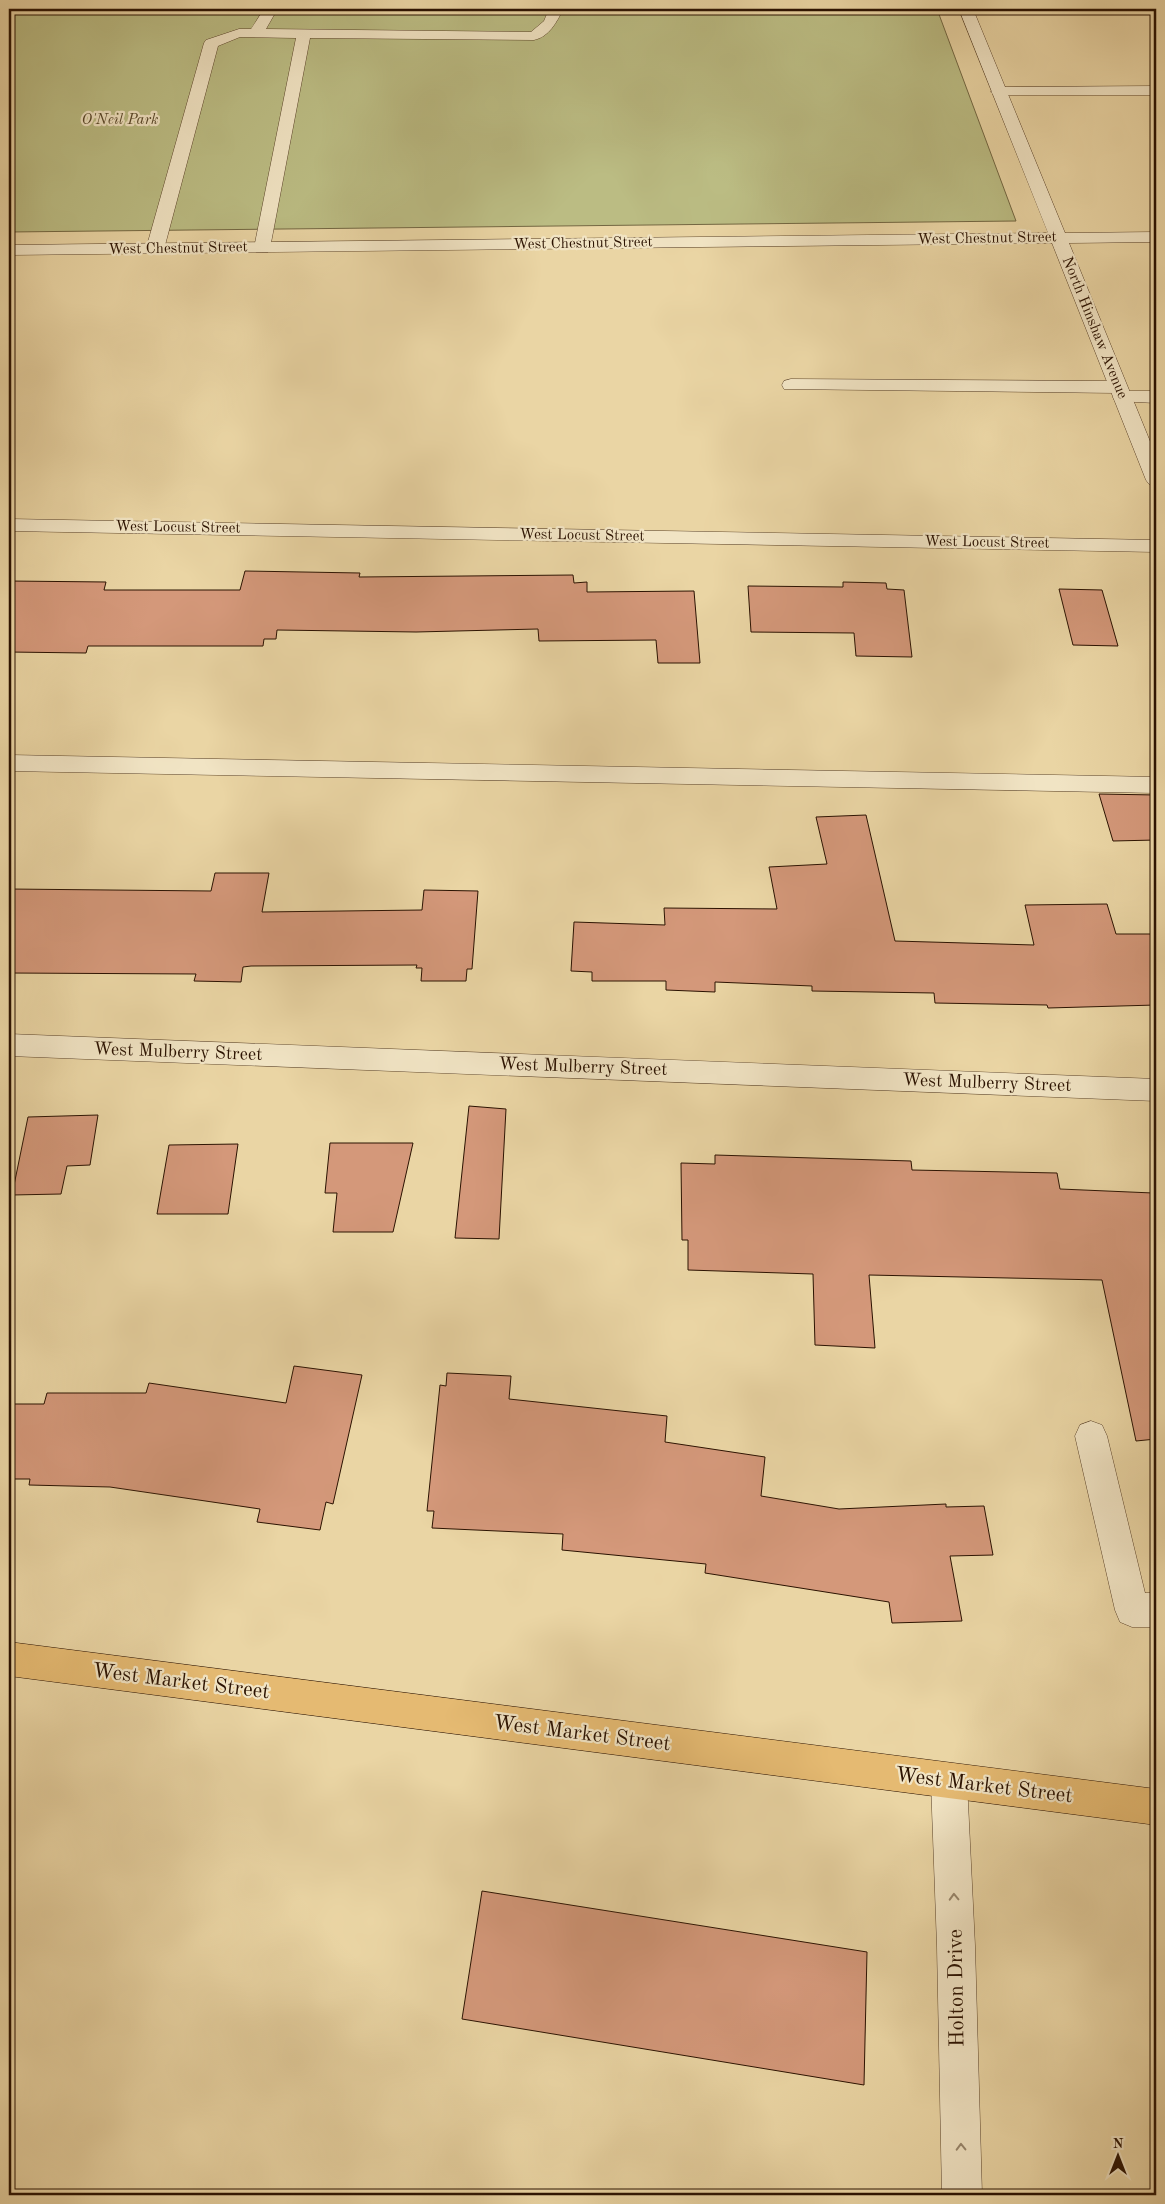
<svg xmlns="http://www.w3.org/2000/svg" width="1165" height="2204" font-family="'Old Standard TT',serif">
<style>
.green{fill:#bbbc83;stroke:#736742}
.building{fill:#d4987a;stroke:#2b1201}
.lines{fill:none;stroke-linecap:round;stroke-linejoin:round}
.service-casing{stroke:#5b432a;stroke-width:1}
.minor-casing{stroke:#5b432a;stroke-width:1}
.tertiary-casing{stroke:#5b432a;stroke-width:1}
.primary-casing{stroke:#2b1201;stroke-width:1}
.service{fill:#f1e4c4;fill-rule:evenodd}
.minor{fill:#f1e4c4;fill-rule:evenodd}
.tertiary{fill:#f1e4c4;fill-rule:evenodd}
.primary{fill:#e5ba72;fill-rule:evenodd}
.oneway{stroke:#98866c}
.labels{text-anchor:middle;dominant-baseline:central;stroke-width:4.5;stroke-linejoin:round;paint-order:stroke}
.far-park-label{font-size:15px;font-style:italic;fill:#564528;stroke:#f1e4c4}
.far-street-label{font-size:15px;fill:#2b1201;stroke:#f1e4c4}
.street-label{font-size:18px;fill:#2b1201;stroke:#f1e4c4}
.near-street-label{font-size:21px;fill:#2b1201;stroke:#f1e4c4}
</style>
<rect width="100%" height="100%" fill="#ead5a4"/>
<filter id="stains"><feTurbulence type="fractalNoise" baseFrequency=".004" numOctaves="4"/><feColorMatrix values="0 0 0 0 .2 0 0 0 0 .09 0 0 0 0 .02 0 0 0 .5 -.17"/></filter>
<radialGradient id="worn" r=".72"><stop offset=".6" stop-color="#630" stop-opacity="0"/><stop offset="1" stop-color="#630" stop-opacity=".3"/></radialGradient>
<polygon class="green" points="9,9 937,9 1016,221 9,232"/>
<g class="building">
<polygon points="245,571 360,573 359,577 573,575 574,583 587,582 587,592 694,591 700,663 658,663 656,640 539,641 538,629 416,632 277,630 276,639 264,639 263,646 88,646 86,653 9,652 9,581 106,582 104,590 240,590"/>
<polygon points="843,582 886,583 887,589 904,590 912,657 856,656 854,633 751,632 748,586 843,587"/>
<polygon points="1059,589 1102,590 1118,646 1073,645"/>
<polygon points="1099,794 1156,795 1156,840 1113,841"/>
<polygon points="866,815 895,941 1034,945 1025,905 1107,904 1116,934 1156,934 1156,1005 1048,1008 1047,1005 935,1003 934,993 812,991 812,986 715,982 715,992 666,990 666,981 592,981 592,972 571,971 574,922 665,925 664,908 777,909 769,867 827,864 816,817"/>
<polygon points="215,873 269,873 262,912 422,910 424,890 478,891 472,969 467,969 466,981 421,981 422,968 416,968 417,965 251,966 243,967 241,982 194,981 196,974 9,973 9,889 211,891"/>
<polygon points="469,1106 506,1109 499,1239 455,1238"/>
<polygon points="98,1115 90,1165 67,1166 61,1194 12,1195 28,1117"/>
<polygon points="330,1143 413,1143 393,1232 333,1232 337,1193 325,1193"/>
<polygon points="238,1144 228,1214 157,1214 169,1145"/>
<polygon points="715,1155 911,1161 912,1170 1057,1173 1060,1189 1153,1193 1156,1213 1156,1439 1136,1441 1102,1280 869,1275 875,1348 815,1345 813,1274 688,1270 688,1240 682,1240 681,1163 715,1164"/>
<polygon points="294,1366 362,1375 333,1504 326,1502 320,1530 257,1522 260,1509 110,1487 29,1485 30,1479 9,1479 9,1404 44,1404 47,1393 146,1393 149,1383 286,1403"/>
<polygon points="447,1373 511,1376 509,1399 667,1416 665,1442 765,1457 761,1496 839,1509 946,1504 946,1507 984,1506 993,1555 950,1556 962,1621 892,1623 889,1602 705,1573 706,1564 562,1550 563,1534 432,1528 434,1511 427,1511 440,1385 446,1386"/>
<polygon points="482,1891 867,1952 864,2085 462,2019"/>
</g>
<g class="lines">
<defs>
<g id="service">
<path d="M 264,9 L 281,9 L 274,15 L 266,29 L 531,32 L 544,21 L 549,9 L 563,9 C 557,22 549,37 534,40 L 310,38 L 270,248 L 268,252 L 256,252 L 254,248 L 296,38 L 240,37 L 218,46 L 164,249 L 161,253 L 149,253 L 146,249 L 204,43 L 206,40 L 239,29 L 251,29 Z"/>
<polygon points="999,87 1156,86 1156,95 994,95 991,92"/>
<polygon points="791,379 1118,381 1125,383 1127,387 1123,391 1156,391 1156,403 1115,401 1113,397 1117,393 784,389 782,385 784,381"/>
<polygon points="9,755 1156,777 1156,793 9,771"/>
<polygon points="1091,1421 1102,1425 1107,1436 1145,1593 1156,1593 1156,1627 1132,1627 1120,1622 1115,1610 1075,1436 1080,1425"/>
</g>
<g id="minor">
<polygon points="959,9 973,9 1065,233 1156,232 1156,242 1069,243 1156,456 1156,486 1149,484 1146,480 1052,243 9,255 9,245 1048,233"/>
<polygon points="9,1034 1156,1079 1156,1101 9,1056"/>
<polygon points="949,1764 962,1769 967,1782 975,1946 982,2195 942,2195 937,1946 931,1782 936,1769"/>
</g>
<polygon id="tertiary" points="9,519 1156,540 1156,552 9,531"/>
<polygon id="primary" points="9,1642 1156,1789 1156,1825 9,1676"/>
</defs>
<use href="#service" class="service-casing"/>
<use href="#minor" class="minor-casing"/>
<use href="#tertiary" class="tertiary-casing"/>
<use href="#primary" class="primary-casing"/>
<use href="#service" class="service"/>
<use href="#minor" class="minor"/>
<use href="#tertiary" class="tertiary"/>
<use href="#primary" class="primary"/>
</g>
<defs><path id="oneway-chevron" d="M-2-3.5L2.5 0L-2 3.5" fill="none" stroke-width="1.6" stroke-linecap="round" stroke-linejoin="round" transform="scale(1.25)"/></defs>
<g class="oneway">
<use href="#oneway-chevron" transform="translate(954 1897) rotate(-92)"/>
<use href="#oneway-chevron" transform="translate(961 2147) rotate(-91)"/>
</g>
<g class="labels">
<g class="far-park-label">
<text x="120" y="120">O'Neil Park</text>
</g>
<g class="far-street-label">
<text transform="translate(987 239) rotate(-1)">West Chestnut Street</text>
<text transform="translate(583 244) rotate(-1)">West Chestnut Street</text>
<text transform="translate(178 249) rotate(-1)">West Chestnut Street</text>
<text transform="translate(1094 328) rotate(68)">North Hinshaw Avenue</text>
<text transform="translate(178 528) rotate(1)">West Locust Street</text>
<text transform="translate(582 536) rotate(1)">West Locust Street</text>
<text transform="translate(987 543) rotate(1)">West Locust Street</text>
</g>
<g class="street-label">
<text transform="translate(178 1052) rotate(2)">West Mulberry Street</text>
<text transform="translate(583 1067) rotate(2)">West Mulberry Street</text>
<text transform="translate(987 1083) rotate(2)">West Mulberry Street</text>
</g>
<g class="near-street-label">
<text transform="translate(181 1682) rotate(7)">West Market Street</text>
<text transform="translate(582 1734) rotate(7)">West Market Street</text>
<text transform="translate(984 1786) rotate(7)">West Market Street</text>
<text transform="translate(957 1988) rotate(-91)">Holton Drive</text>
</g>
</g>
<rect width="1165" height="2204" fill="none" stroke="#ead5a4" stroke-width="30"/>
<rect x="10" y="10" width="1145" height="2184" fill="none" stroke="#2b1201" stroke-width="2.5"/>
<rect x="15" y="15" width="1135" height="2174" fill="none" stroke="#2b1201"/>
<g transform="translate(1118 2156)" stroke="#f1e4c4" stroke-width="4" paint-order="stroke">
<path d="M0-4L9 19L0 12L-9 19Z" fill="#2b1201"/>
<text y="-8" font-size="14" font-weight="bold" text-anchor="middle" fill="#2b1201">N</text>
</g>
<rect width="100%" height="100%" filter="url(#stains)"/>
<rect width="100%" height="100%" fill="url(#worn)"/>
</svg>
